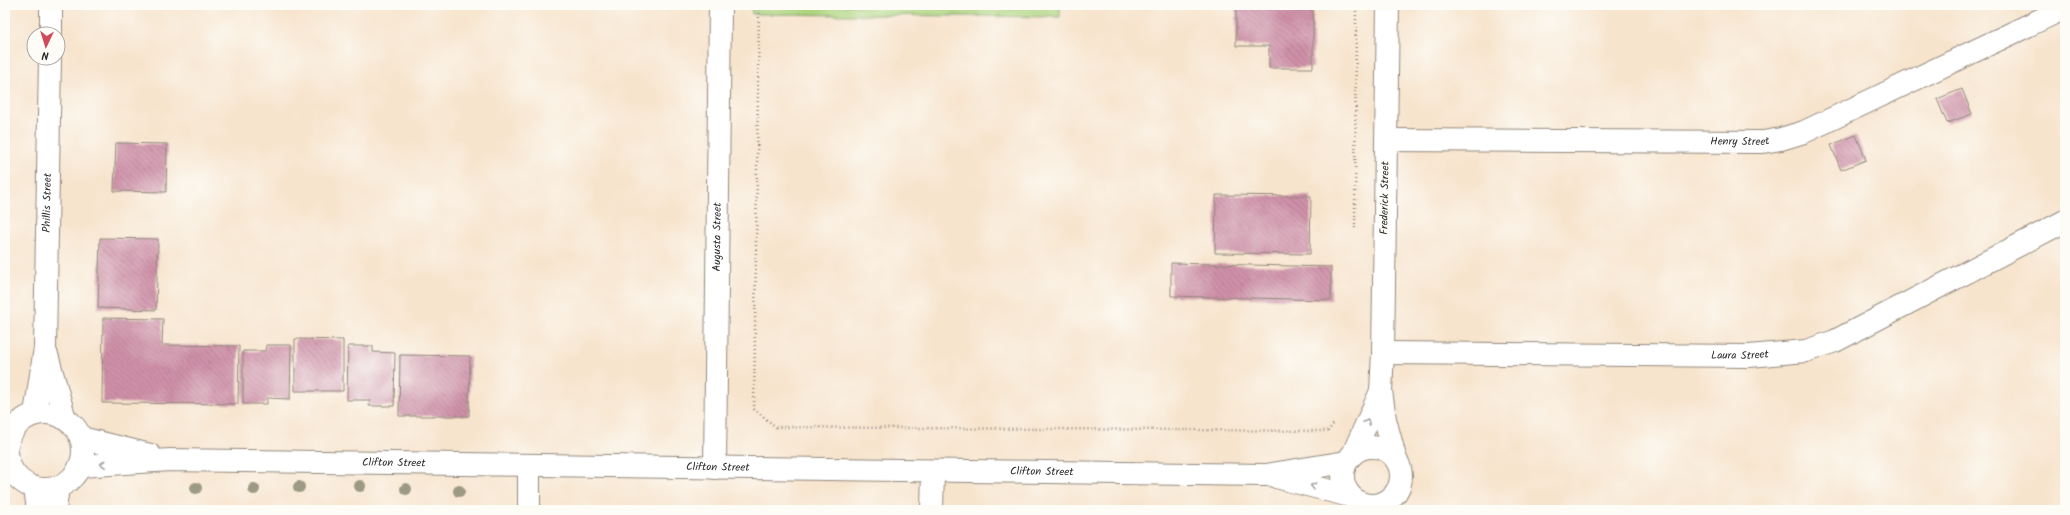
<svg xmlns="http://www.w3.org/2000/svg" width="2070" height="515" font-family="Kalam,sans-serif">
<style>
.park{fill:url(#park-tufts);stroke:#6c8054}
.building{fill:url(#building-back-hatch)}
.lines{fill:none;stroke-linecap:round;stroke-linejoin:round}
.street-casing{stroke:#91887c;stroke-width:24}
.path{stroke:#91887c;stroke-width:2.5;stroke-dasharray:1 3;stroke-linecap:butt}
.street{stroke:#fff;stroke-width:22}
.tree{fill:#9c9a82}
.oneway{stroke:#a0a0a0}
.labels{text-anchor:middle;dominant-baseline:central;stroke-width:3;stroke-linejoin:round;paint-order:stroke}
.street-label{font-size:11px;fill:#2b2b2b;stroke:#fdfcf7}
</style>
<defs>
<pattern id="park-tufts" width="24" height="20" patternUnits="userSpaceOnUse"><rect width="24" height="20" fill="#add47e"/><path d="M3 7l-1-3M5 7V3M7 7l1-3M15 17l-1-3M17 17v-4M19 17l1-3" fill="none" stroke="#95b66d"/></pattern>
<pattern id="building-back-hatch" width="6" height="6" patternUnits="userSpaceOnUse"><rect width="6" height="6" fill="#cf90a8"/><path d="M-1 5l2 2M0 0l6 6M5-1l2 2" fill="none" stroke="#a87689"/></pattern>
</defs>
<rect width="100%" height="100%" fill="#fdfcf7"/>
<filter id="ink" filterUnits="userSpaceOnUse"><feTurbulence type="fractalNoise" baseFrequency=".025" numOctaves="2"/><feDisplacementMap in="SourceGraphic" scale="8" xChannelSelector="R" yChannelSelector="G"/><feConvolveMatrix kernelMatrix="1 2 1 2 8 2 1 2 1" color-interpolation-filters="sRGB"/></filter>
<filter id="wash" filterUnits="userSpaceOnUse"><feTurbulence type="fractalNoise" baseFrequency=".012" numOctaves="4" result="noise"/><feDisplacementMap in="SourceGraphic" scale="16" xChannelSelector="R" yChannelSelector="G"/><feGaussianBlur stdDeviation="0.9" result="paint"/><feColorMatrix in="noise" values="0 0 0 0 0 0 0 0 0 0 0 0 0 0 0 0 0 1.4 0 .05"/><feComposite in="paint" operator="in"/></filter>
<g filter="url(#wash)">
<rect width="100%" height="100%" fill="#f7e4cd"/>
<polygon class="park" points="751,5 1060,5 1060,17 752,14"/>
<g id="blocks">
<g class="building">
<polygon points="1236,5 1313,5 1313,68 1269,68 1269,46 1236,46"/>
<polygon points="1962,89 1972,114 1947,123 1937,99"/>
<polygon points="1856,135 1866,160 1841,170 1831,145"/>
<polygon points="116,143 167,144 166,192 114,191"/>
<polygon points="1216,195 1311,196 1310,254 1215,253"/>
<polygon points="100,238 158,239 156,310 98,308"/>
<polygon points="1171,263 1331,267 1331,300 1171,296"/>
<polygon points="103,318 163,319 162,345 239,346 238,404 102,403"/>
<polygon points="295,339 343,340 343,391 295,391"/>
<polygon points="266,345 291,345 290,399 267,398 267,404 243,404 243,351 265,351"/>
<polygon points="348,346 373,346 373,352 395,353 394,406 369,406 370,400 347,400"/>
<polygon points="400,355 470,356 469,416 399,416"/>
<rect x="184" y="508" width="29" height="2"/>
</g>
</g>
</g>
<g filter="url(#ink)">
<use href="#blocks" fill-opacity="0" stroke="#91887c" stroke-width="1"/>
<g class="lines">
<defs>
<g id="street">
<polyline points="1388,5 1383,353 1381,391 1385,419 1395,457"/>
<polyline points="51,34 51,5"/>
<path id="s1" d="M 1386,140 L 1763,142 L 1781,139 L 1804,132 L 2065,8"/>
<path id="s2" d="M 1383,353 L 1749,356 L 1806,351 L 1835,341 L 2065,221"/>
<polyline points="47,355 65,419"/>
<circle cx="45" cy="451" r="38"/>
<path id="s3" d="M 35,414 L 45,348 L 50,58"/>
<polyline points="81,438 150,455"/>
<circle cx="1372" cy="476" r="29"/>
<polyline points="1353,454 1381,391"/>
<path id="s4" d="M 80,466 L 170,460 L 1266,475 L 1346,462"/>
<path id="s5" d="M 715,468 L 720,5"/>
<polyline points="1276,477 1350,496"/>
<polyline points="35,488 38,510"/>
<polyline points="55,510 58,487"/>
<polyline points="529,510 529,465"/>
<polyline points="932,510 933,471"/>
</g>
</defs>
<use href="#street" class="street-casing"/>
<g class="path">
<polyline points="759,5 754,409 776,427 1322,431 1328,431 1335,422"/>
<polyline points="1355,228 1356,5"/>
</g>
<use href="#street" class="street"/>
</g>
<g class="tree">
<circle cx="360" cy="486" r="6"/>
<circle cx="299" cy="487" r="6"/>
<circle cx="196" cy="488" r="6"/>
<circle cx="254" cy="489" r="6"/>
<circle cx="406" cy="489" r="6"/>
<circle cx="459" cy="491" r="6"/>
</g>
<defs><path id="oneway-chevron" d="M-2-3.5L2.5 0L-2 3.5" fill="none" stroke-width="1.6" stroke-linecap="round" stroke-linejoin="round"/></defs>
<g class="oneway">
<use href="#oneway-chevron" transform="translate(1367 422) rotate(-66)"/>
<use href="#oneway-chevron" transform="translate(103 464) rotate(176)"/>
<use href="#oneway-chevron" transform="translate(1313 486) rotate(-166)"/>
</g>
</g>
<g class="labels">
<g class="street-label">
<text stroke="none"><textPath href="#s1" startOffset="354">Henry Street</textPath></text>
<text transform="translate(1385 198) rotate(-89)">Frederick Street</text>
<text stroke="none"><textPath href="#s3" startOffset="212">Phillis Street</textPath></text>
<text stroke="none"><textPath href="#s5" startOffset="231">Augusta Street</textPath></text>
<text stroke="none"><textPath href="#s2" startOffset="357">Laura Street</textPath></text>
<text stroke="none"><textPath href="#s4" startOffset="314">Clifton Street</textPath></text>
<text stroke="none"><textPath href="#s4" startOffset="638">Clifton Street</textPath></text>
<text stroke="none"><textPath href="#s4" startOffset="962">Clifton Street</textPath></text>
</g>
</g>
<rect width="2070" height="515" fill="none" stroke="#fdfcf7" stroke-width="20"/>
<g transform="translate(46 46) rotate(184)"><circle r="19" fill="#fdfcf7" stroke="#a9a8a5"/>
<path d="M0-3L7 15L0 10L-7 15Z" fill="#d1495b"/>
<text y="-6" font-size="11" font-weight="bold" text-anchor="middle" fill="#2b2b2b">N</text>
</g>
</svg>
